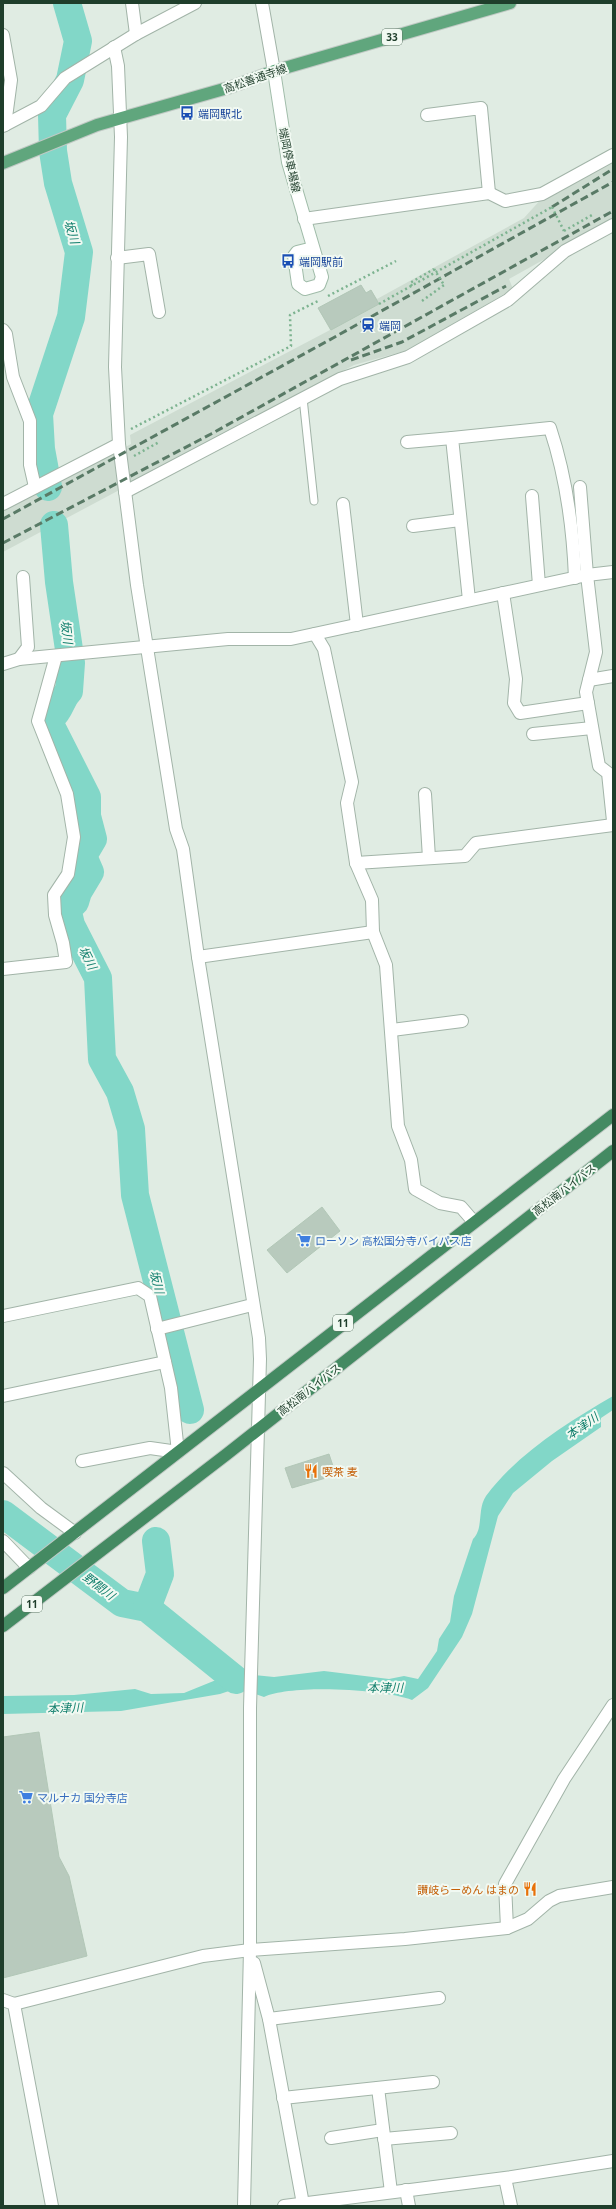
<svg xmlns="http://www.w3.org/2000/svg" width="616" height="2209" font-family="'Open Sans','Noto Sans JP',sans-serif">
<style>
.built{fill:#cedcd1}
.water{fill:#82d7c8}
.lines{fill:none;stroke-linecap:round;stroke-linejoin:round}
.river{stroke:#82d7c8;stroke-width:28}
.building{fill:#b8cabd;stroke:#b2c7b7}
.service-casing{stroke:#a2b4a8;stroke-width:9}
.minor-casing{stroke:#a2b4a8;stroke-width:14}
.secondary-casing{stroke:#a0bca9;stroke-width:14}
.primary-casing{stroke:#c0c9c4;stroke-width:14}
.trunk-casing{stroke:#c0c9c4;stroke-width:14}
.path{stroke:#7db390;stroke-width:2.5;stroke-dasharray:2 3;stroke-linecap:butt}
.service{stroke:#fff;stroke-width:7}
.minor{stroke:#fff;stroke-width:12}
.secondary{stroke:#fff;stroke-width:12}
.primary{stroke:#60a67d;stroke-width:12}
.trunk{stroke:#448a62;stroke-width:12}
.rail{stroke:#597a66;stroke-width:3;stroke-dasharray:8 4;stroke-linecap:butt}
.path-bridge{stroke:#7db390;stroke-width:2.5;stroke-dasharray:2 3;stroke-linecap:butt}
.labels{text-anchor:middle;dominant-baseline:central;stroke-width:4;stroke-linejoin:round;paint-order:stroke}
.shield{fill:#f1f9f2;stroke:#5e7667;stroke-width:1}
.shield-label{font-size:10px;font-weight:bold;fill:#1f3e2b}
.street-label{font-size:11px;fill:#1f3e2b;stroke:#f1f9f2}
.transit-label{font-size:11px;fill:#164399;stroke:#f1f9f2;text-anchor:start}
.shop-label{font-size:11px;fill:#366cbe;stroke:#f1f9f2;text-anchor:start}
.food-label{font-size:11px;fill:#c56008;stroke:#f1f9f2;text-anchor:start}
.water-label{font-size:12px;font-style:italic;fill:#13806e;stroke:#f1f9f2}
</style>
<rect width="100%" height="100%" fill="#e0ece3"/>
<polygon class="built" points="613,157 613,221 509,279 513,289 408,350 354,365 3,552 3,511 131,444 130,435 330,330 318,308 361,285 366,293 371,290 377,299 524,218 543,197"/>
<path class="water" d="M 613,1396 L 613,1410 L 601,1418 L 601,1427 L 552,1461 L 513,1493 L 498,1516 L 472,1614 L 462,1637 L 428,1688 L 412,1700 C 384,1689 291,1684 264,1697 L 238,1688 L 220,1694 L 121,1711 L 3,1714 L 3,1696 L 74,1695 L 135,1689 L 151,1694 L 184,1693 L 221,1678 L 227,1668 L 244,1674 L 274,1677 L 324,1671 L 389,1679 L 404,1676 L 418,1679 L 437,1651 L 439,1639 L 450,1622 L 454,1596 L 473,1539 C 484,1528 477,1509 486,1496 C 518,1453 567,1423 613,1396 Z"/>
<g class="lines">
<g class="river">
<polyline points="48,487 41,449 39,414 71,317 79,252 58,183 53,151 52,115 70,80 78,41 67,3"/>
<path d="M 54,525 L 59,582 L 71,663 L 69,691 C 61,699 61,709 52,717 L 51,726 L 87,797 L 87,816 L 93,839 L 83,856 L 90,872 L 78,892 L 75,902 L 67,908 L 71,925 L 98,978 L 102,1059 L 120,1092 L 131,1129 L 135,1195 L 190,1410"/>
<polyline points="3,1514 122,1603 147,1608 236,1680"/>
<polyline points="147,1608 160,1574 156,1541"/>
</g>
</g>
<g class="building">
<polygon points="361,285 366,293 371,290 379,304 331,330 318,308"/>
<polygon points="322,1207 340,1231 287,1273 267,1250"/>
<polygon points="329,1454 336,1475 292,1488 285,1468"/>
<polygon points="39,1732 59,1857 69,1876 87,1956 3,1978 3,1737"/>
</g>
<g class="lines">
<defs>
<polyline id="service" points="303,398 314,501"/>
<g id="minor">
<polyline points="132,3 136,34"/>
<polyline points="262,3 274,71"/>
<polyline points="3,35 11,80 5,125"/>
<polyline points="114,47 118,66 121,137 115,367 119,444 137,585 176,829 183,849 198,957 259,1338 260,1359 250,1708 250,1950 244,2206"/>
<polyline points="427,115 481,108 489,193"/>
<polyline points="3,126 41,106 65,78 136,34 195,3"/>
<polyline points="304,219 489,193 505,201 542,194 613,155"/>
<polyline points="117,258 149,254 159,312"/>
<polyline points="3,330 6,334 13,377 30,421 30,465 35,487"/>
<polyline points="407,442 452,438"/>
<polyline points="580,487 587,575 596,652 586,692 599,766 608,773 613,821"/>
<polyline points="125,492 340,379 408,357 508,300 565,251 613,225"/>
<polyline points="532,496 539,585"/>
<polyline points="3,504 119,444"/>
<polyline points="343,504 357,625"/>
<polyline points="413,526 460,520"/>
<polyline points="503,593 516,679 514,703 520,713 588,703"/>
<path d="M 469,600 L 452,438 L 550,428 C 566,476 573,527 575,578"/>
<polyline points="315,634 324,649 352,782 347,803 356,863 372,900 373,932 386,965 398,1126 411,1160 415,1189 440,1203 461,1207 474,1222"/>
<polyline points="19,659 28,647 23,577"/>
<polyline points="3,664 19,659 228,639 291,639 587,575 613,572"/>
<polyline points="589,680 613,676"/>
<polyline points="533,734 592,728"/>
<polyline points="425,794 429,858"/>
<polyline points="356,863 465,856 476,843 613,825"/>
<polyline points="198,957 373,932"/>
<polyline points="3,969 66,962 63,943 55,915 54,895 68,874 74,837 67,794 38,721 56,656"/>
<polyline points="392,1030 462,1021"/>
<polyline points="3,1316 138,1288 150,1296 171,1388 178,1452 150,1448 82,1461"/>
<polyline points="157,1329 252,1305"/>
<polyline points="3,1396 165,1362"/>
<polyline points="3,1473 41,1508 75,1533"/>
<polyline points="3,1541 29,1568"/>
<polyline points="507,1928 505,1884 564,1779 613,1705"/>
<polyline points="254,1963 269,2019 303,2204"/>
<polyline points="3,2000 14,2004 52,2206"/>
<polyline points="14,2004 203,1956 250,1950 405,1939 507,1928 528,1919 549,1901 559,1896 613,1887"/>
<polyline points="269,2019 439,1998"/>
<polyline points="378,2088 391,2192"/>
<polyline points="283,2098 433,2082"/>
<polyline points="331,2138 383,2130"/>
<polyline points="384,2139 451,2133"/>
<polyline points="505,2178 511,2206"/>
<polyline points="406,2190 409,2206"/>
<polyline points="284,2206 505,2178 613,2161"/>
</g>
<polyline id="secondary" points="274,71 288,162 322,277 319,285 305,289 298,284 294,256 297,252 313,248"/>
<polyline id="primary" points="3,163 97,125 231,87 274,71 510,3"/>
<g id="trunk">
<polyline points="3,1588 613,1115"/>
<polyline points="3,1626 227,1454 613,1151"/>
</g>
</defs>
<use href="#service" class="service-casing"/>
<use href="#minor" class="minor-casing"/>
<use href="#secondary" class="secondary-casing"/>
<use href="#primary" class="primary-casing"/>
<use href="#trunk" class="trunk-casing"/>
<g class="path">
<polyline points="564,231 592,215"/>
<polyline points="412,286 410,283 434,269"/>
<polyline points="328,296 396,261"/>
<polyline points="422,301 444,285"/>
<polyline points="379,304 552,207"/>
<polyline points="131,429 291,346 290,315 318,301"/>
<polyline points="134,456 159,442"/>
</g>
<use href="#service" class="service"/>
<use href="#minor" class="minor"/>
<use href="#secondary" class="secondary"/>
<use href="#primary" class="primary"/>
<use href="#trunk" class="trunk"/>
<g class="rail">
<polyline points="552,207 613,169"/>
<polyline points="351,360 402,342 506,286"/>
<polyline points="3,519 333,338 613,182"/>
<polyline points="3,543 211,434 613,211"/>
</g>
<g class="path-bridge">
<polyline points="552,207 564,231"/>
<polyline points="434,269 444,285"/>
</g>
</g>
<defs>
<symbol id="bus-bare" viewBox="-9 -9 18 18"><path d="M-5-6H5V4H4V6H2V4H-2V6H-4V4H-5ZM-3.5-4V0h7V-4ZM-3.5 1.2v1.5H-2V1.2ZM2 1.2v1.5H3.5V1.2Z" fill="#1a4fb4" stroke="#f1f9f2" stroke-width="2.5" paint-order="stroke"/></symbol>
<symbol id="station-bare" viewBox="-9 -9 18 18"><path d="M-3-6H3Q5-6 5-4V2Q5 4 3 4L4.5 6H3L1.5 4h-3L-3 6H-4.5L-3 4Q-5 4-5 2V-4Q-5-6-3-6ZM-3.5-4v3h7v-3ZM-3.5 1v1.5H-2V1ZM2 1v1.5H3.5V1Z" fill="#1a4fb4" stroke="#f1f9f2" stroke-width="2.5" paint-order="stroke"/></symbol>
<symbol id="supermarket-bare" viewBox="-9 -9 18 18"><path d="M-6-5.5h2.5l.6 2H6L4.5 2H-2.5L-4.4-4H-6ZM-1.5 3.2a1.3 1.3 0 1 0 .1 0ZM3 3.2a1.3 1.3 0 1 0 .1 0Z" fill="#3f7fe0" stroke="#f1f9f2" stroke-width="2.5" paint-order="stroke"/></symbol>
<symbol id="restaurant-bare" viewBox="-9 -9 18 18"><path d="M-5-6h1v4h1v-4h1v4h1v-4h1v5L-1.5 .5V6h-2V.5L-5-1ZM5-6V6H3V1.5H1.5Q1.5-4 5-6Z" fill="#e8710a" stroke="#f1f9f2" stroke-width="2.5" paint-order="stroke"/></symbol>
</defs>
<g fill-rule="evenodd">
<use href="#bus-bare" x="177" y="103" width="20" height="20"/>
<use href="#bus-bare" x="278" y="251" width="20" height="20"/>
<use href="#station-bare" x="358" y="315" width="20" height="20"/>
<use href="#supermarket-bare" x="294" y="1230" width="20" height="20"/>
<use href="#restaurant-bare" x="301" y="1461" width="20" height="20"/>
<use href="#supermarket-bare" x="16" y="1787" width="20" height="20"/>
<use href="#restaurant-bare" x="520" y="1879" width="20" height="20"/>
</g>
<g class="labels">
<g class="shield">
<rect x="382" y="29" width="20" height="16" rx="3"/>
<rect x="333" y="1315" width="20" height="16" rx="3"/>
<rect x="22" y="1596" width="20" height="16" rx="3"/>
</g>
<g class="shield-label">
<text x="392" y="37">33</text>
<text x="343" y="1323">11</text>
<text x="32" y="1604">11</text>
</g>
<g class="street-label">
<text transform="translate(255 78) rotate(-19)">高松善通寺線</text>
<text transform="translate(290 160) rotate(78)">端岡停車場線</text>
<text transform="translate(564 1189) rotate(-38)">高松南バイパス</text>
<text transform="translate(309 1389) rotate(-38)">高松南バイパス</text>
</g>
<g class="transit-label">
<text x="198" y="113">端岡駅北</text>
<text x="299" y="261">端岡駅前</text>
<text x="379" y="325">端岡</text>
</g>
<g class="shop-label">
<text x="315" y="1240">ローソン 高松国分寺バイパス店</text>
<text x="37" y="1797">マルナカ 国分寺店</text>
</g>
<g class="food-label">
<text x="322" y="1471">喫茶 麦</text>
<text x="519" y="1889" text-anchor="end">讃岐らーめん はまの</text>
</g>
<g class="water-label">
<text transform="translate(72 232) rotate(73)">坂川</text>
<text transform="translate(67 632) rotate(83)">坂川</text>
<text transform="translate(88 958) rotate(63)">坂川</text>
<text transform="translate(157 1282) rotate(76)">坂川</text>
<text transform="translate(582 1426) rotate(-35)">本津川</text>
<text transform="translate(99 1586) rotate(37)">野間川</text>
<text x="385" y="1687">本津川</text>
<text transform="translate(65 1708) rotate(-3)">本津川</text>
</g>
</g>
<rect width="616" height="2209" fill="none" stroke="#1f3e2b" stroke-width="8"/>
</svg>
